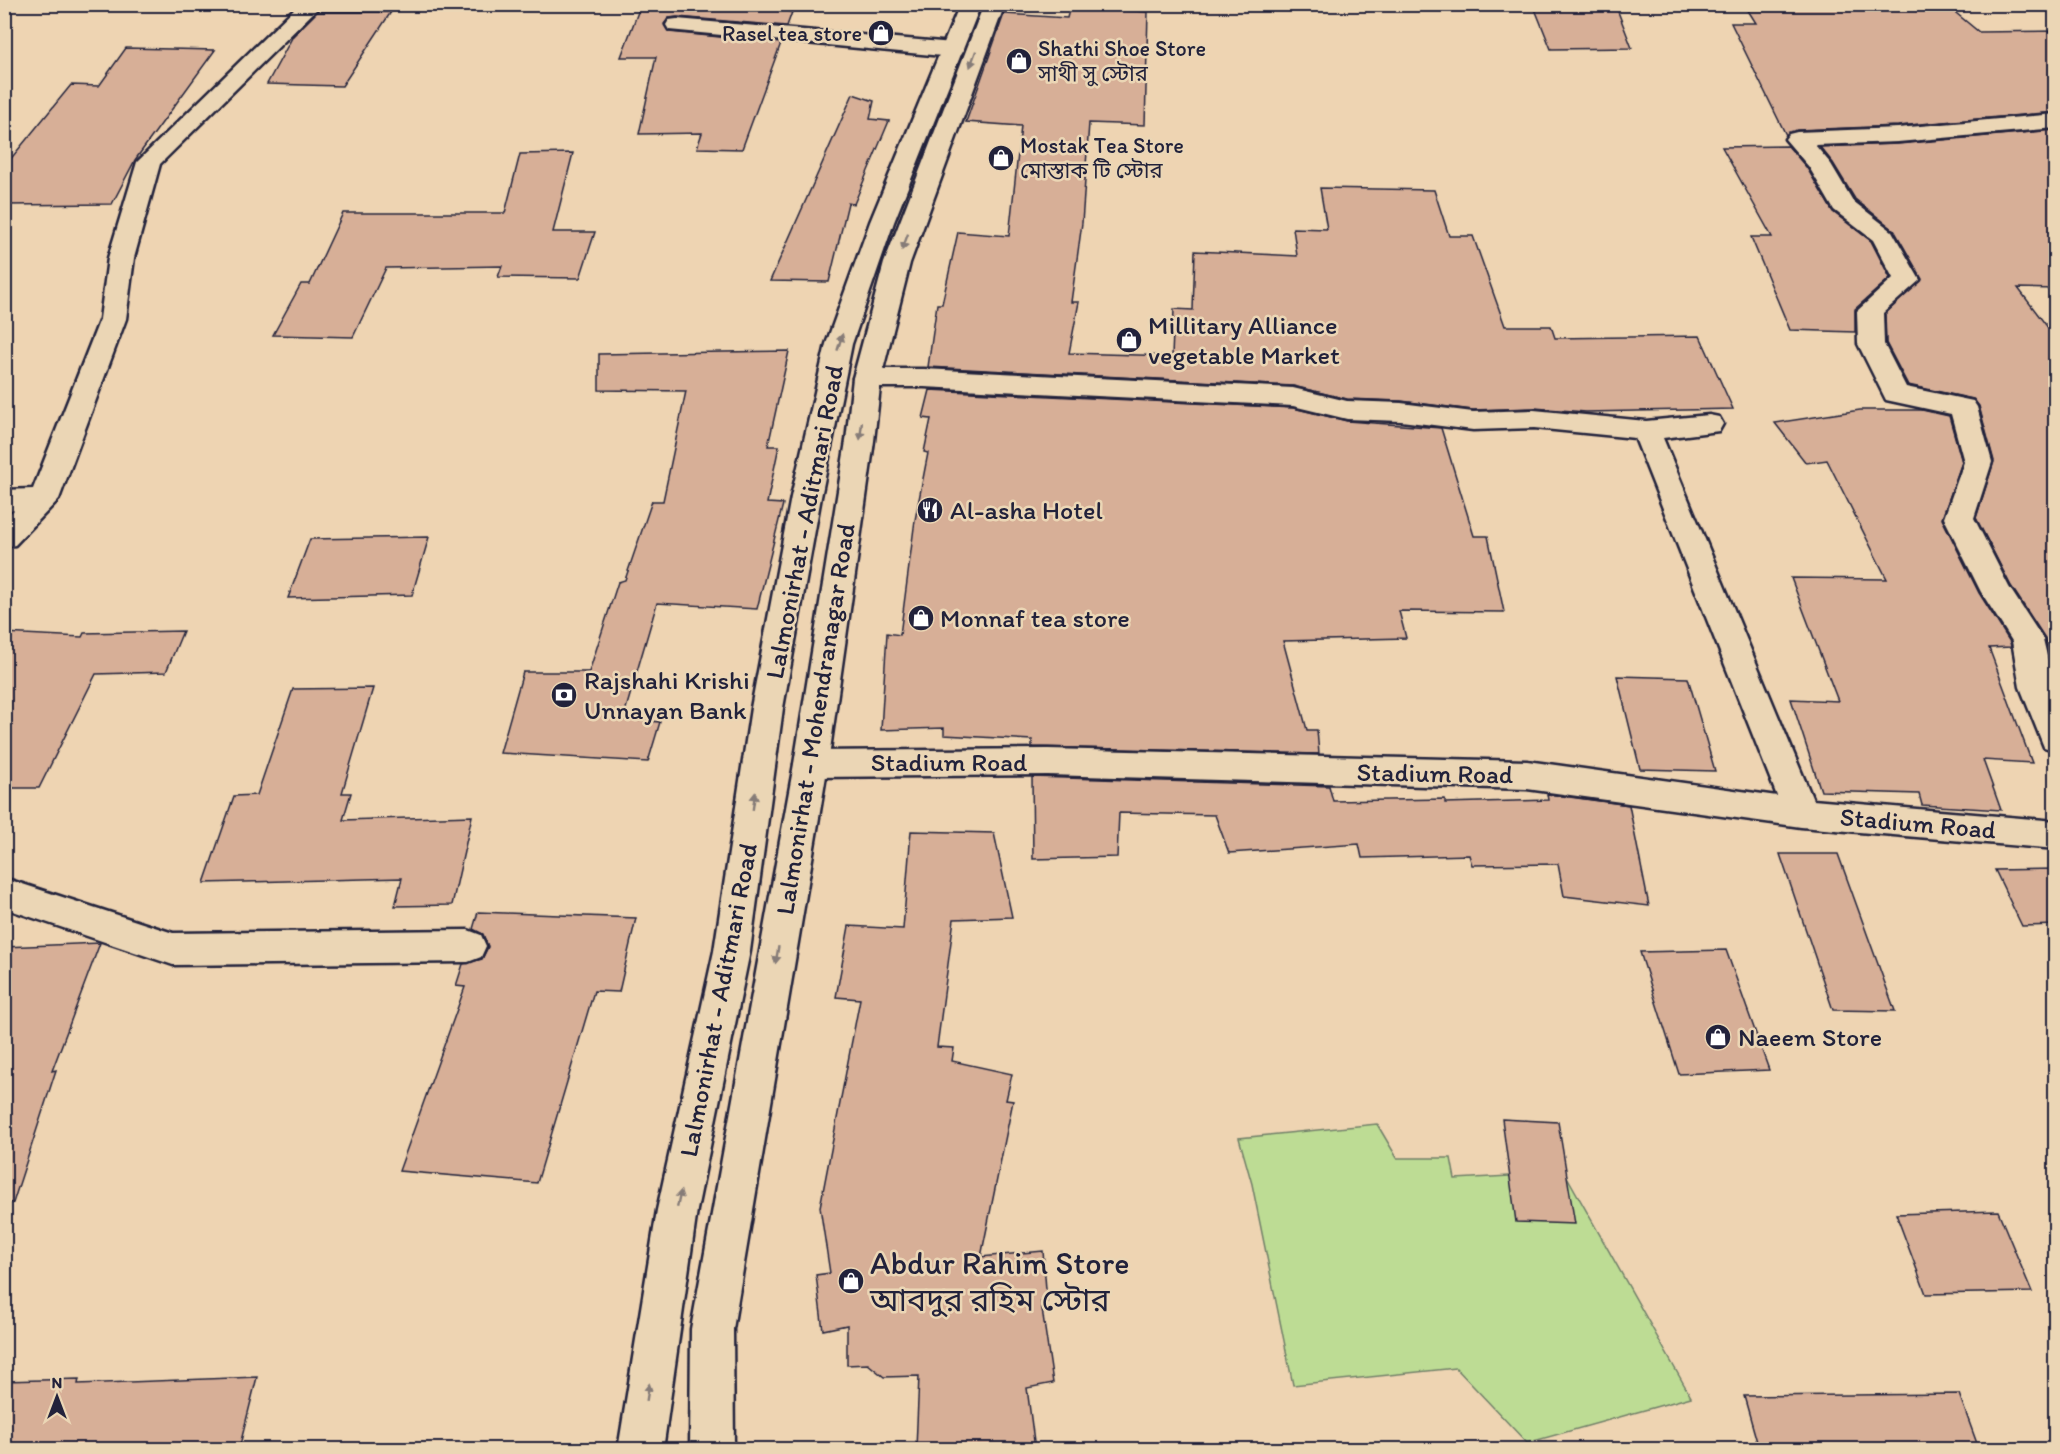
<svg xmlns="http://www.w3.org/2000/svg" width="2060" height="1454" font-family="Itim,'Noto Sans Bengali',sans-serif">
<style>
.green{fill:#bddc94;stroke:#707f68;stroke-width:1.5}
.building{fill:#d7af97;stroke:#22223b;stroke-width:1.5}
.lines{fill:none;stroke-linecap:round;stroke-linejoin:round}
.minor-casing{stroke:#22223b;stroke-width:5}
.trunk-casing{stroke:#22223b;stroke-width:5}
.minor{fill:#ebd6b5;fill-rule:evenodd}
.trunk{fill:#ebd6b5;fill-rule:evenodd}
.oneway{fill:#867c78}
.labels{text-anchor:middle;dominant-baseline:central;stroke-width:5;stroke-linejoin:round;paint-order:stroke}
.far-poi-label{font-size:22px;fill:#22223b;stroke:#ebd6b5;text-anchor:start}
.poi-label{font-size:26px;fill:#22223b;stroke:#ebd6b5;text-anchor:start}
.street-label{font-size:26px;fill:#22223b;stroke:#ebd6b5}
.near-poi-label{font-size:32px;fill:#22223b;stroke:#ebd6b5;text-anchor:start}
</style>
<rect width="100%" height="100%" fill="#eed4b2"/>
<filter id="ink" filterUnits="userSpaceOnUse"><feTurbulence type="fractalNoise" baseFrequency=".0167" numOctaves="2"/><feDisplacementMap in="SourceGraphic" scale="12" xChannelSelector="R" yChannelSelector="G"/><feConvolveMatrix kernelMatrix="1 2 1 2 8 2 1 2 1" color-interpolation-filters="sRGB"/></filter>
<g filter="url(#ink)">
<polygon class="green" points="1377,1124 1397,1158 1451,1158 1455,1179 1565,1173 1691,1397 1527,1443 1456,1368 1293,1385 1252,1184 1239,1138"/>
<g class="building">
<polygon points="641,4 739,4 792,12 787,26 677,17 669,18 664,24 669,32 781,43 742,149 697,148 702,133 639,134 656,57 621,57"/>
<polygon points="1533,4 1615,4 1632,48 1551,49"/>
<polygon points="1744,4 1912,4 1915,8 1945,4 1979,32 2055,31 2055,112 1898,126 1797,130 1786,135 1731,23 1756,23"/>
<polygon points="1070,6 1148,12 1145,125 1089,123 1082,223 1071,302 1079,302 1069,353 1172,356 1174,309 1193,310 1195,251 1297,256 1293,228 1327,229 1320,188 1434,190 1449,236 1473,236 1505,326 1551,326 1555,338 1700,336 1733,409 1586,412 1534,408 1473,410 1401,401 1347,399 1293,386 928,367 937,304 942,304 958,232 1009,236 1021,126 966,122 1004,14 1067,18"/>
<polygon points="317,12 391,12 342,86 267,84 293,36"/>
<polygon points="126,48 215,50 135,160 112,204 4,205 4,167 71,85 99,86"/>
<polygon points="853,94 874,101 870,119 889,121 854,204 848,203 829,282 770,281"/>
<polygon points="2055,130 2055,289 2018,288 2055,337 2055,645 2047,646 2045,638 2011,586 1976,518 1994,461 1979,406 1973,399 1908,385 1886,343 1885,314 1922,279 1894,230 1855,199 1833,163 1820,147 1898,144"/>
<polygon points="1788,146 1807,168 1833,212 1871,241 1890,278 1855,309 1855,332 1790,330 1751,237 1772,237 1722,147"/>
<polygon points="573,153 553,232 595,232 580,278 498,277 502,266 386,268 353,337 273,335 301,284 310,284 343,213 505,213 520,154"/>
<polygon points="789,351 768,446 779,446 767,503 783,504 757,609 657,603 623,719 660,722 648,762 500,753 523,672 589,672 618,582 625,580 652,501 663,501 686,391 599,390 599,354"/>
<polygon points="930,390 1293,408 1347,421 1441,428 1474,536 1488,536 1504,612 1399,611 1406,638 1283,641 1307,730 1317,730 1319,754 1032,747 1032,740 944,735 944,728 881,730 887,633 900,635 915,520 928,453 924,452 931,419 923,418"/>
<polygon points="1860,410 1922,410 1949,416 1962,462 1942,519 1979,593 2010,642 2011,647 1989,648 2032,763 1983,760 2001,810 1922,805 1919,794 1821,791 1791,699 1838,701 1791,578 1887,579 1827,460 1806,463 1775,423"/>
<polygon points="429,537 412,595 288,598 310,539"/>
<polygon points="183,631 166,672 96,674 39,788 4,788 4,633 82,637 84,633"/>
<polygon points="1617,676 1688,678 1715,771 1640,769"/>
<polygon points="373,688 342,793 351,793 343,820 472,816 452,905 395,906 402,878 204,883 234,796 257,795 293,689"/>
<polygon points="1032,777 1329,786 1333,801 1445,799 1445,803 1548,800 1547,794 1629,805 1649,906 1564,896 1558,864 1472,865 1469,855 1362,858 1359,844 1229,853 1215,815 1119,813 1117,857 1033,859"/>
<polygon points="911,831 994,833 1012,917 954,919 937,1047 954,1048 952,1061 1012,1074 1006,1100 1013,1101 981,1257 1043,1251 1047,1302 1041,1302 1053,1383 1027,1388 1035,1449 916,1449 919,1376 884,1377 868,1364 847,1365 847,1325 823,1330 816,1275 830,1273 820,1207 860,999 836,997 849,926 903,929"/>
<polygon points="1780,854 1838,854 1895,1011 1833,1010"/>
<polygon points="2055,869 2055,925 2022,926 1995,870"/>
<polygon points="478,912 636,918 619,992 594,991 537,1183 399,1171 465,987 456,986 463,964 482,959 488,947 483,934 473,929"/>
<polygon points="100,943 52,1071 56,1070 13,1203 4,1202 4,947"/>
<polygon points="1726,950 1769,1070 1679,1074 1640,952"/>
<polygon points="1502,1119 1558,1122 1575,1224 1516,1222"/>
<polygon points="1998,1211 2032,1292 1926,1294 1896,1214"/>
<polygon points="257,1377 239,1449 4,1449 4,1381 79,1379 78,1384"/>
<polygon points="1959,1394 1979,1449 1759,1449 1744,1396"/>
</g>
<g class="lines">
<defs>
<g id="minor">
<polygon points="299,4 322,4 160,164 134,258 126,319 59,499 15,545 4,547 4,519 14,510 4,510 4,490 33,489 100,319 108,258 137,162"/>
<polygon points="677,19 953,43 961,45 964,50 961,55 953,57 669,30 666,25 669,20"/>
<polygon points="2056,114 2056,128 1898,142 1815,145 1831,164 1853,201 1892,231 1920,280 1883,313 1884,344 1906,387 1973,401 1977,407 1992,462 1974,518 2009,587 2043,639 2056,695 2056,751 2044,747 2020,687 2012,641 1981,592 1944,518 1964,462 1951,414 1886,400 1858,344 1857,311 1893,278 1873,240 1834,210 1809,167 1785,139 1789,134 1797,132 1898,128"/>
<polygon points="867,369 924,369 1293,388 1347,401 1401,403 1473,412 1534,410 1646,421 1709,415 1719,417 1723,424 1719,431 1663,438 1813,800 2056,821 2056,849 1801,827 1527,789 1048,775 811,777 799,774 794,764 799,754 811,751 1048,749 1527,761 1777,796 1635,438 1534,428 1473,430 1401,421 1347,419 1293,406 924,387 867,387 857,384 853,378 857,372"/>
<polygon points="4,878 173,933 468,930 481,935 486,946 481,957 468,962 173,965 4,908"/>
</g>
<g id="trunk">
<polygon points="960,4 981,4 894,222 852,344 821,497 783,708 750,951 697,1210 663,1450 618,1450 657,1210 714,951 751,708 791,497 826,344 870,222"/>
<polygon points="984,4 1005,4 910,263 881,378 874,441 828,764 733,1329 734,1450 690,1450 691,1329 794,764 846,441 853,378 884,263"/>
</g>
</defs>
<use href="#minor" class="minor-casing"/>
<use href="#trunk" class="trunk-casing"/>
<use href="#minor" class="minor"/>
<use href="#trunk" class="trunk"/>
</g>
<defs><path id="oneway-solid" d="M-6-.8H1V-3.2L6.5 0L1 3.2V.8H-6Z" transform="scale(1.5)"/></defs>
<g class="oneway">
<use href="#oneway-solid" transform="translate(973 59) rotate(110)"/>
<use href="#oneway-solid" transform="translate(905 242) rotate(110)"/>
<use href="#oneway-solid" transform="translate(840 342) rotate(-73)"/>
<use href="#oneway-solid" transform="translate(861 431) rotate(96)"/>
<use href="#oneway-solid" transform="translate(754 801) rotate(-82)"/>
<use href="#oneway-solid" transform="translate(777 955) rotate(100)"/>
<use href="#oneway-solid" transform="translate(679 1199) rotate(-78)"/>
<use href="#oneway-solid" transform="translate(648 1392) rotate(-81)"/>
</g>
</g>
<defs>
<symbol id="shop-disc" viewBox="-11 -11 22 22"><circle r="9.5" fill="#22223b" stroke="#ebd6b5"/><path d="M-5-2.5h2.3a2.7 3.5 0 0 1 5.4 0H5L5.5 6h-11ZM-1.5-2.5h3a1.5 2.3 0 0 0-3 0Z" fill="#fff"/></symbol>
<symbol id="restaurant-disc" viewBox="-11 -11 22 22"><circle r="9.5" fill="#22223b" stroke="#ebd6b5"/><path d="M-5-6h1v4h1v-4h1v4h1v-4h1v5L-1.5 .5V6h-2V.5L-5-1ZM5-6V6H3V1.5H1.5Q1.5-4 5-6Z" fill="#fff"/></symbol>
<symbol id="bank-disc" viewBox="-11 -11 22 22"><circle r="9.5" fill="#22223b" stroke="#ebd6b5"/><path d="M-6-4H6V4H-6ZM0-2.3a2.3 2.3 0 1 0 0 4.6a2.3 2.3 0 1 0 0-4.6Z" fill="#fff"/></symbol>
</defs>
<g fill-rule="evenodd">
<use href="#shop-disc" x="866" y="18" width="30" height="30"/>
<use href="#shop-disc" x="1004" y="46" width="30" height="30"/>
<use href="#shop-disc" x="986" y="143" width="30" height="30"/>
<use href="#shop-disc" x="1114" y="325" width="30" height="30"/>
<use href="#restaurant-disc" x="915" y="495" width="30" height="30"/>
<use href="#shop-disc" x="906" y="603" width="30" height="30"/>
<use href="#bank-disc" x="549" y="680" width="30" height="30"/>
<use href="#shop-disc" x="1703" y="1022" width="30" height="30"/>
<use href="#shop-disc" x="836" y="1266" width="30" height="30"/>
</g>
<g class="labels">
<g class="far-poi-label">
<text x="862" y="33" text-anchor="end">Rasel tea store</text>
<text x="1038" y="48">Shathi Shoe Store<tspan x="1038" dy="25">সাথী সু স্টোর</tspan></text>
<text x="1020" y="145">Mostak Tea Store<tspan x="1020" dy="25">মোস্তাক টি স্টোর</tspan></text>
</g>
<g class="poi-label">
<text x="1148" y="325">Millitary Alliance<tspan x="1148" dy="30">vegetable Market</tspan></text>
<text x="950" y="510">Al-asha Hotel</text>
<text x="940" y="618">Monnaf tea store</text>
<text x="584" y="680">Rajshahi Krishi<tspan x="584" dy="30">Unnayan Bank</tspan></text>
<text x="1738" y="1037">Naeem Store</text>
</g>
<g class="street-label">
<text transform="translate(804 522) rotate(-79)">Lalmonirhat - Aditmari Road</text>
<text transform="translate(815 719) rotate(-81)">Lalmonirhat - Mohendranagar Road</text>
<text x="949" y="762">Stadium Road</text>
<text transform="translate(1435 773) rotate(1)">Stadium Road</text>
<text transform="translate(1918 823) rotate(5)">Stadium Road</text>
<text transform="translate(718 1000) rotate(-79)">Lalmonirhat - Aditmari Road</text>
</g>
<g class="near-poi-label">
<text x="870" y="1263">Abdur Rahim Store<tspan x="870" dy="37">আবদুর রহিম স্টোর</tspan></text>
</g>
</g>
<rect width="2060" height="1454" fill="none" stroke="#ebd6b5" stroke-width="24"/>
<rect x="12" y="12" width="2036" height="1430" fill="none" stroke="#22223b" stroke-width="2" filter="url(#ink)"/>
<g transform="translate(57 1397)" stroke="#ebd6b5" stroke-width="4.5" paint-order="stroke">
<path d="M0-4.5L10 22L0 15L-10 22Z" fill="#22223b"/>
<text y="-9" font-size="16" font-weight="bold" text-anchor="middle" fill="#22223b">N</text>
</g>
</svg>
